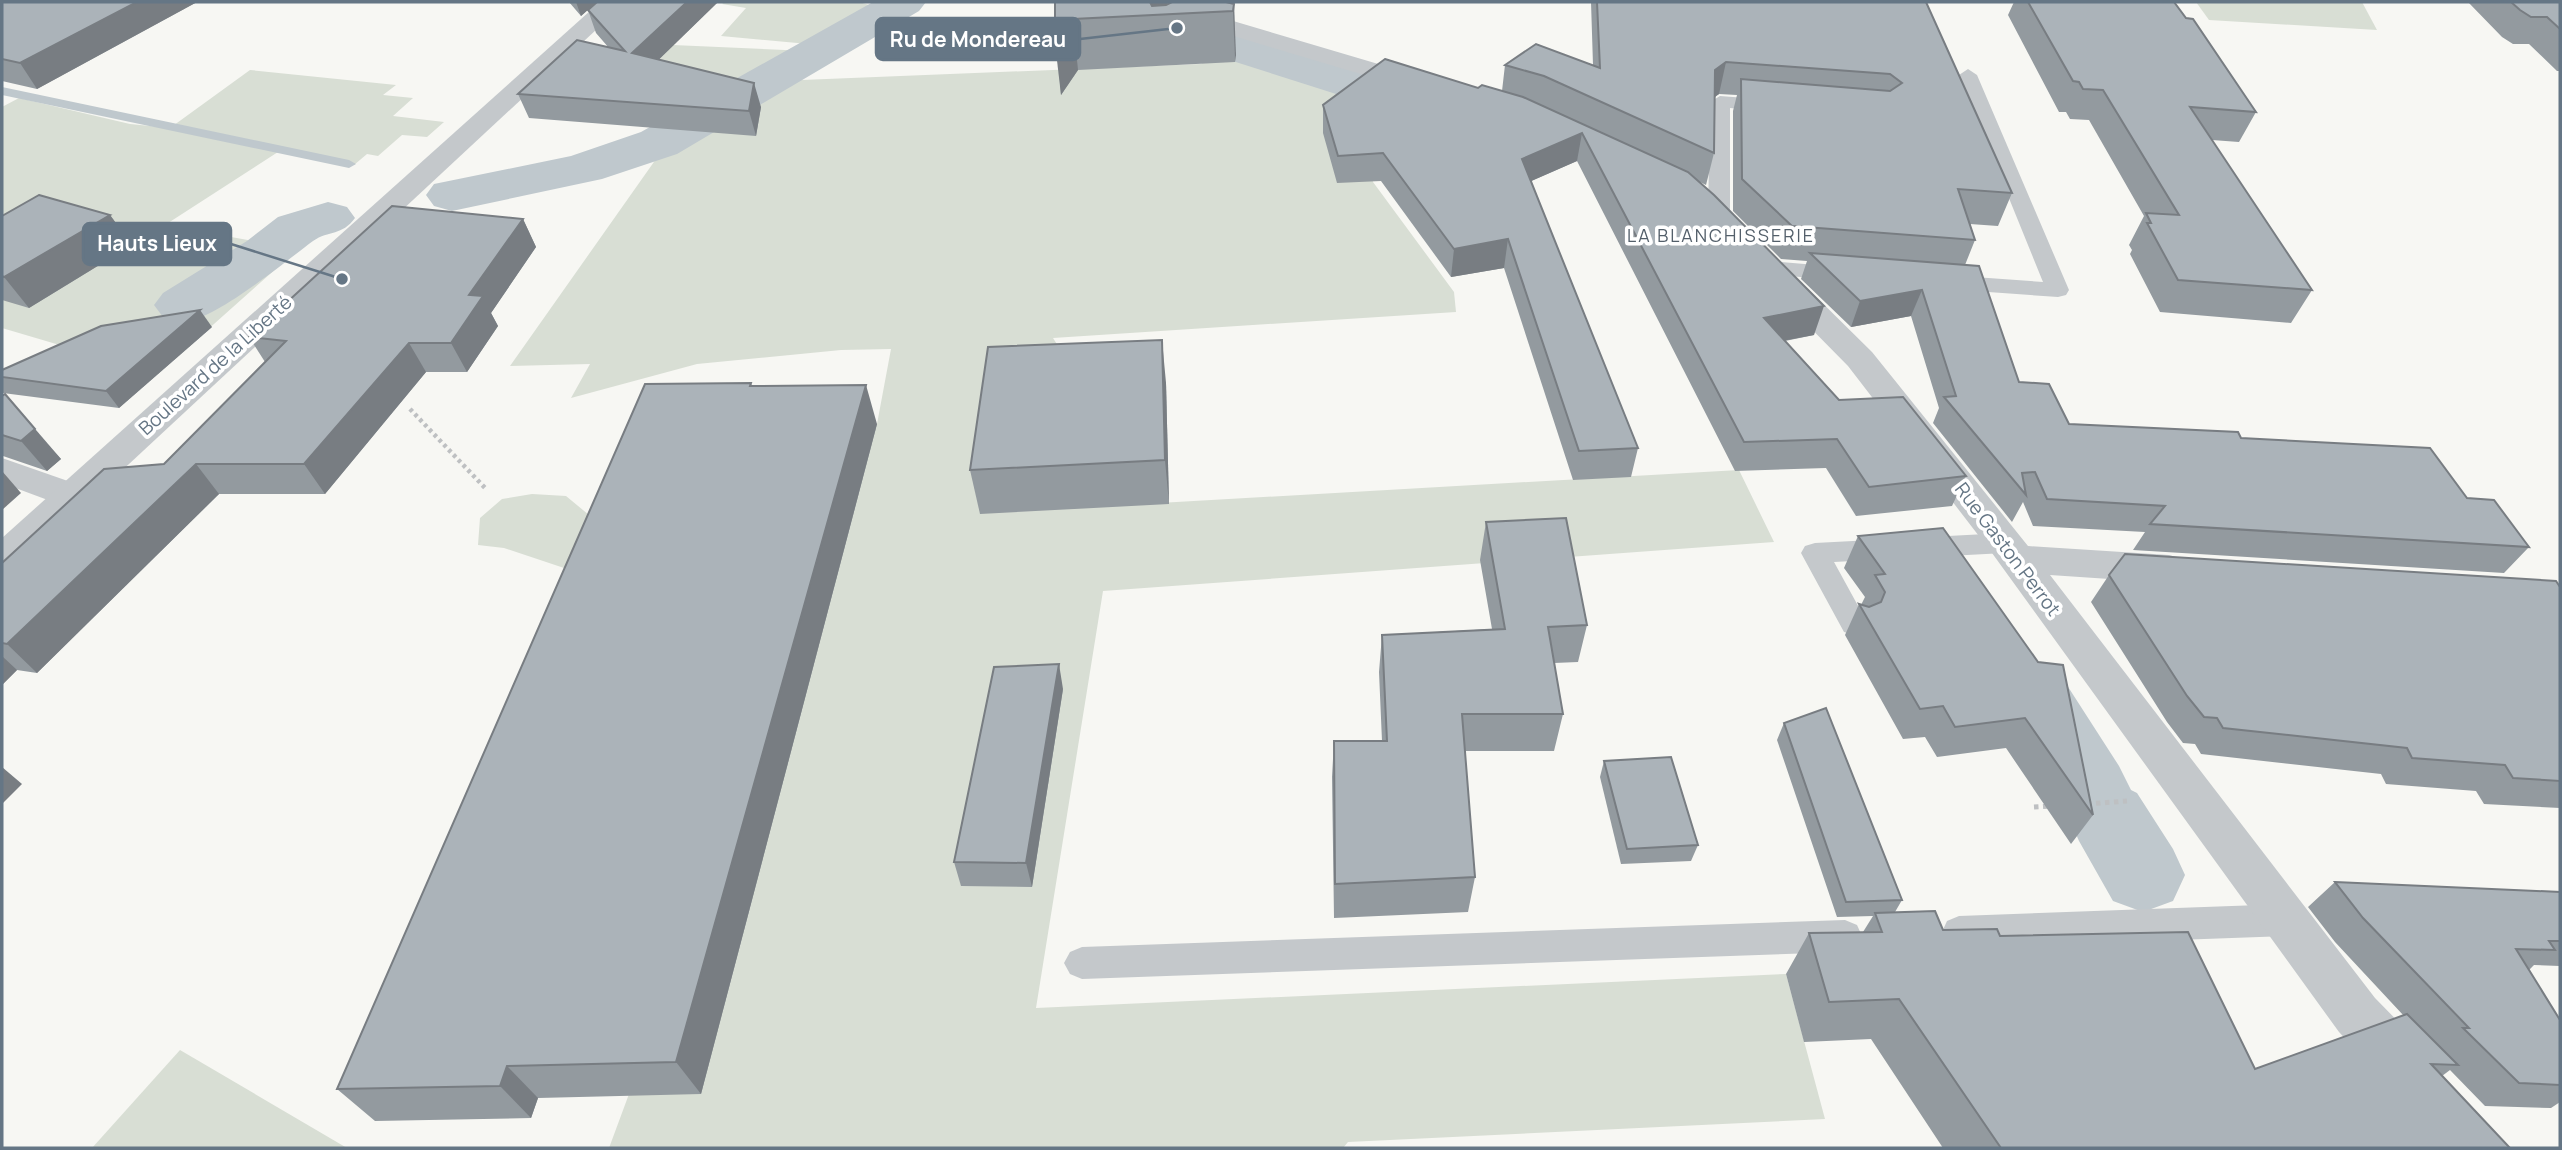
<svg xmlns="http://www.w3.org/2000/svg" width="2562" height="1150" font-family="Manrope,sans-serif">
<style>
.green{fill:#d8ded4}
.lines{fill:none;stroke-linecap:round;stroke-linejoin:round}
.stream{fill:#bfc8cd;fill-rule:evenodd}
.canal{fill:#bfc8cd;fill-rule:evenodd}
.path-far1{stroke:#bec0c2;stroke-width:4.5;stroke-dasharray:3.5 3.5;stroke-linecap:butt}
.path{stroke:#bec0c2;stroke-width:5;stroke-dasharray:4.5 4.5;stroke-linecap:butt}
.service{fill:#c4c8cb;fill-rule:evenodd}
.minor{fill:#c4c8cb;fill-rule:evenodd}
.tertiary{fill:#c4c8cb;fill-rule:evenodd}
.wall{fill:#939a9f}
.shaded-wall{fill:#787d82}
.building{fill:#abb3b9;stroke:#787d82;stroke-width:2}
.labels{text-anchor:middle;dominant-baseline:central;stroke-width:7;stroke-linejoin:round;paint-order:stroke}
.far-neighbourhood-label{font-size:18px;letter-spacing:2px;fill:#535f6a;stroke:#fff}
.street-label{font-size:19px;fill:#657685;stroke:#fff}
.leader{fill:none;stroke:#657685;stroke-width:2.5}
.callout-dot{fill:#657685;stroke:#fff;stroke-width:2.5}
.callout{fill:#657685;stroke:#657685;stroke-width:2.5}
.callout-label{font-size:21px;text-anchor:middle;font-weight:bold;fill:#fff}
</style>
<rect width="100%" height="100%" fill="#f7f7f3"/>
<g class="green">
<polygon points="725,2 859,2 876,7 819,45 721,36 746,8 722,4"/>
<polygon points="2196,2 2362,2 2377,30 2209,20"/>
<polygon points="673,45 808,51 725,98 635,85"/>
<polygon points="1219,50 1368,98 1373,182 1454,292 1456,312 1053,338 1159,503 1739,470 1774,542 1103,591 1036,1008 1786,974 1825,1119 1348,1142 1343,1148 609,1148 877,424 891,349 841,350 697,364 571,398 590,364 510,366 668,142 777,81 1201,64"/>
<polygon points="250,70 396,85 383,95 413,98 393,116 444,122 427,137 402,135 378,156 367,154 354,165 278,152 165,225 298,249 168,365 90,354 2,328 2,107 19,98 130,124 170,128"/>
<polygon points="532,494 566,496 589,515 567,569 504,548 478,545 480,518 502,499"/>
<polygon points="180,1050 347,1148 92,1148"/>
</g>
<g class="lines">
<polygon class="stream" points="2,87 349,160 356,164 349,168 2,95"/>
<g class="canal">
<polygon points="873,2 926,2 919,11 677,154 602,179 452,211 434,206 426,195 434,184 571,156 641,132"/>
<polygon points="1217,28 1460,103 1467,113 1460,123 1443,128 1201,51 1195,41 1201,31"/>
<path d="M 328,202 L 347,207 L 355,218 C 342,236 329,230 313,241 C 286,261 215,320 184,322 C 177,322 169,319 163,317 L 154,305 L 163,293 L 247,241 L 278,217 Z"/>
<polygon points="2036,670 2063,679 2119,766 2131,790 2137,793 2173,849 2185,875 2173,901 2143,912 2113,901 2079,841 2068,816 2063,814 1998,700 2009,679"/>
</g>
<polyline class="path-far1" points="410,409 487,490"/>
<g class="path">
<polyline points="2087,804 2127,801"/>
<polyline points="2034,807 2050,806"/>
</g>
<g class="service">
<polygon points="1968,69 1977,75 2069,290 2066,295 2058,297 1946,289 1938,287 1935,282 1938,277 1946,275 2043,282 1959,75"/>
<polygon points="1720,96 1772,100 1782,106 1772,112 1730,108 1730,215 1727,220 1711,220 1708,215 1710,102"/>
<polygon points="1769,261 1840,267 1848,269 1851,274 1848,279 1840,281 1761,273 1758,268 1761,263"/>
<polygon points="2005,533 2015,536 2019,543 2015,550 2005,553 1834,562 1868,624 1864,632 1854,635 1844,632 1801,553 1805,546 1815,543"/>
<polygon points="2287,904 2299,909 2304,920 2299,931 2287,936 1959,948 1947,943 1942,932 1947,921 1959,916"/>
<polygon points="1845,920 1857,925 1862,936 1857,947 1845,952 1082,979 1070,974 1064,963 1070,952 1082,947"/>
</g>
<g class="minor">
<polygon points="1132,2 1169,2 1429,79 1433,84 1429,89 1420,92 1411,89 1136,7"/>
<polygon points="1782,272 1793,274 1872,352 2028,546 2169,555 2183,559 2188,569 2183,579 2169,583 2050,575 2375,998 2424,1048 2432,1066 2424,1084 2406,1091 2388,1084 2339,1032 1992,553 1848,366 1771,288 1767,281 1771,274"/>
<polygon points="2,458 85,487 90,496 85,505 72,509 2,483"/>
</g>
<polygon class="tertiary" points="600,2 626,2 15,570 2,574 2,538"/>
</g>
<g class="wall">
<polygon points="2,2 197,2 37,89 2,81"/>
<polygon points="569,2 718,2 658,60 761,107 756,136 529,118 518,94 609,48 596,33 588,10 594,4 581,16"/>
<polygon points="1055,2 1167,2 1167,5 1234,4 1235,62 1078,70 1061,95"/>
<polygon points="1591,2 1926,2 2012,193 1998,226 1970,224 1975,240 1965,265 2019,382 2069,424 2241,438 2467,498 2529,547 2504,573 2133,550 2145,532 2033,526 2023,502 2012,522 1933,423 1939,408 1911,316 1851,327 1801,279 1807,261 1781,259 1733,211 1733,111 1737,95 1719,94 1715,97 1714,153 1706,185 1700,182 1814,335 1785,341 1839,400 1966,476 1952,506 1856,516 1826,468 1735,471 1577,161 1531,181 1638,448 1631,477 1573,480 1504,268 1451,277 1381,181 1337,183 1323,133 1323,105 1478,88 1502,91 1505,65 1593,65"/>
<polygon points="2014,2 2174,2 2256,112 2239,142 2212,140 2312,290 2291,323 2160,312 2130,254 2132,250 2129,245 2144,216 2089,120 2070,119 2066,112 2059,112 2008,15"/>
<polygon points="2468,2 2560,2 2560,71 2557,71 2529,44 2513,44 2502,37"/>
<polygon points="110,215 132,245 29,308 2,300 2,216"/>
<polygon points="523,219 536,247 491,313 498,326 467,372 426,372 325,494 219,494 37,673 17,670 2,685 2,563 164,464 265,362 249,337"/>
<polygon points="212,327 119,408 3,393 2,391 2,370"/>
<polygon points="751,383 752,386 877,424 701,1094 538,1098 531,1118 375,1121 337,1089"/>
<polygon points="1166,383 1169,504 980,514 970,470"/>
<polygon points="2,396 61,459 47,471 3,456 2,456"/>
<polygon points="1486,522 1587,625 1578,662 1554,663 1563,714 1554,751 1465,751 1475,877 1468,912 1334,918 1332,777 1334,741 1382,741 1379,672 1382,635 1492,629 1480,560"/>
<polygon points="1943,528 2093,815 2071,844 2006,748 1937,757 1925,737 1903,739 1845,635 1859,604 1861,605 1865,597 1844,568 1858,536"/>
<polygon points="2109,575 2560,587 2560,808 2484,804 2476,791 2386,784 2381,774 2201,754 2195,744 2183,743 2167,722 2091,602"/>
<polygon points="1063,689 1032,887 961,886 954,862"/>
<polygon points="1784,723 1902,900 1895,912 1943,930 2000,936 2255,1069 2404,1016 2335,942 2308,907 2335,882 2560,892 2560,966 2534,965 2529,970 2560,1020 2560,1102 2551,1108 2485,1106 2450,1070 2442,1076 2510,1148 1943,1148 1871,1039 1804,1042 1786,974 1809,933 1863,932 1873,916 1837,917 1777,740"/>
<polygon points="1604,761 1698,845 1691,861 1621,864 1600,777"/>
</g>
<g class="shaded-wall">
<polygon points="137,2 197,2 37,89 20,63"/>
<polygon points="576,2 597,2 581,16"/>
<polygon points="687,2 718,2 641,77 632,53"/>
<polygon points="1148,2 1167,2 1168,14 1149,15"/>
<polygon points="1234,4 1236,55 1235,62 1233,11"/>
<polygon points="1073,19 1078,70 1061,95 1055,43"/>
<polygon points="1726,62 1719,94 1707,102 1715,70"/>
<polygon points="754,83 761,107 756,136 749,111"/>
<polygon points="1582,133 1577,161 1518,187 1522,159"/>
<polygon points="110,215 132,245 29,308 4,277"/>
<polygon points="523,219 536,247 491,313 498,326 467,372 451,343 469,295"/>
<polygon points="1508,239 1504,268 1451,277 1454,249"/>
<polygon points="1922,290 1911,316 1851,327 1860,301"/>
<polygon points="1824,306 1814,335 1755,346 1764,318"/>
<polygon points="200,310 212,327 119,408 106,391"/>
<polygon points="1162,340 1166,383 1169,504 1165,460"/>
<polygon points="409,343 426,372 325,494 304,464"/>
<polygon points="866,385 877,424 701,1094 676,1062"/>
<polygon points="5,394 61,459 47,471 21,441"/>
<polygon points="196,464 219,494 37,673 7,644"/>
<polygon points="2,471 21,493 2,510"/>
<polygon points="2,656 17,670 2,685"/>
<polygon points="1059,664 1063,689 1032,887 1026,863"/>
<polygon points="2,767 22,784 2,804"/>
<polygon points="507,1066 538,1098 531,1118 500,1086"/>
</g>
<g class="building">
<polygon points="2,2 137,2 20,63 2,59"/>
<polygon points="597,2 687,2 632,53 754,83 749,111 518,94 577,40 625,51 588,10"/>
<polygon points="1055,2 1150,2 1152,6 1166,5 1172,2 1226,2 1234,4 1233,11 1073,19 1055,43"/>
<polygon points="1597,2 1926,2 2012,193 1958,189 1975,240 1792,226 1742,179 1741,79 1890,91 1902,83 1890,74 1726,62 1715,70 1714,153 1544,76 1505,65 1536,44 1600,68"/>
<polygon points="2028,2 2174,2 2186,18 2193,19 2256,112 2190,107 2312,290 2178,280 2147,223 2151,223 2146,213 2179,215 2103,90 2083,89 2079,82 2073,81"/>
<polygon points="2511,2 2560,2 2560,29 2547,17 2531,17 2520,10"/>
<polygon points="1385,59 1478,88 1482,85 1523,97 1688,172 1714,195 1824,306 1764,318 1839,400 1903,397 1966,476 1869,487 1837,439 1744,442 1582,133 1522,159 1638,448 1579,451 1508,239 1454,249 1383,153 1338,156 1323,105"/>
<polygon points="39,195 110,215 4,277 2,276 2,216"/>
<polygon points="392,206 523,219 469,295 483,296 451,343 409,343 304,464 196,464 7,644 2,643 2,563 104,469 164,464 286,341 249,337"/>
<polygon points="1810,253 1979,266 2019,382 2049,384 2069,424 2238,432 2241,438 2430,448 2467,498 2494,500 2529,547 2150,524 2165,506 2047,499 2035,472 2022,473 2026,495 1944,397 1956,396 1922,290 1860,301"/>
<polygon points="200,310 106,391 2,377 2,370 101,326"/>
<polygon points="1162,340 1165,460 970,470 988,347"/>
<polygon points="751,383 750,386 866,385 676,1062 507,1066 500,1086 337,1089 645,384"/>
<polygon points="5,394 35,429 21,441 2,435 2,396"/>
<polygon points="1566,518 1587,625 1548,627 1563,714 1462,714 1475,877 1335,884 1334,741 1387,741 1382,635 1505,629 1486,522"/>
<polygon points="1943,528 2038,662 2063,665 2093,815 2025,718 1955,727 1943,706 1920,709 1859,604 1869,607 1881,602 1885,592 1875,575 1885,574 1858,536"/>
<polygon points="2125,554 2556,581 2560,587 2560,781 2513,778 2505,765 2412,758 2407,748 2223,728 2217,718 2204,717 2187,696 2109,575"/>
<polygon points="1059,664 1026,863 954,862 994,667"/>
<polygon points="1826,708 1902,900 1846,902 1784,723"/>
<polygon points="1671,757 1698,845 1627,849 1604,761"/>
<polygon points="2335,882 2560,892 2560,941 2549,941 2555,950 2516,949 2560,1020 2560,1085 2519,1083 2463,1028 2469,1028 2363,918"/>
<polygon points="1935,911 1943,930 1997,929 2000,936 2188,932 2255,1069 2407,1014 2458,1065 2431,1064 2510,1148 2001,1148 1899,999 1829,1002 1809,933 1882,932 1875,913"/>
</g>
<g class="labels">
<g class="far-neighbourhood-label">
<text x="1721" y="235">LA BLANCHISSERIE</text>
</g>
<g class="street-label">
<text transform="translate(215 365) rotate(-42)">Boulevard de la Liberté</text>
<text transform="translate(2008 549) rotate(53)">Rue Gaston Perrot</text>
</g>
</g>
<path class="leader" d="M1177 28L1080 39M342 279L231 244"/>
<g class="callout-dot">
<circle cx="1177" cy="28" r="7"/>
<circle cx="342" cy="279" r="7"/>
</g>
<g class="callout">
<rect x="876" y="18" width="204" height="42" rx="7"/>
<rect x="83" y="223" width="148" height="42" rx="7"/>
</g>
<g class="callout-label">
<text x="978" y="47">Ru de Mondereau</text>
<text x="157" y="251">Hauts Lieux</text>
</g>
<rect width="2562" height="1150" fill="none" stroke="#657685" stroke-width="7"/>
</svg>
